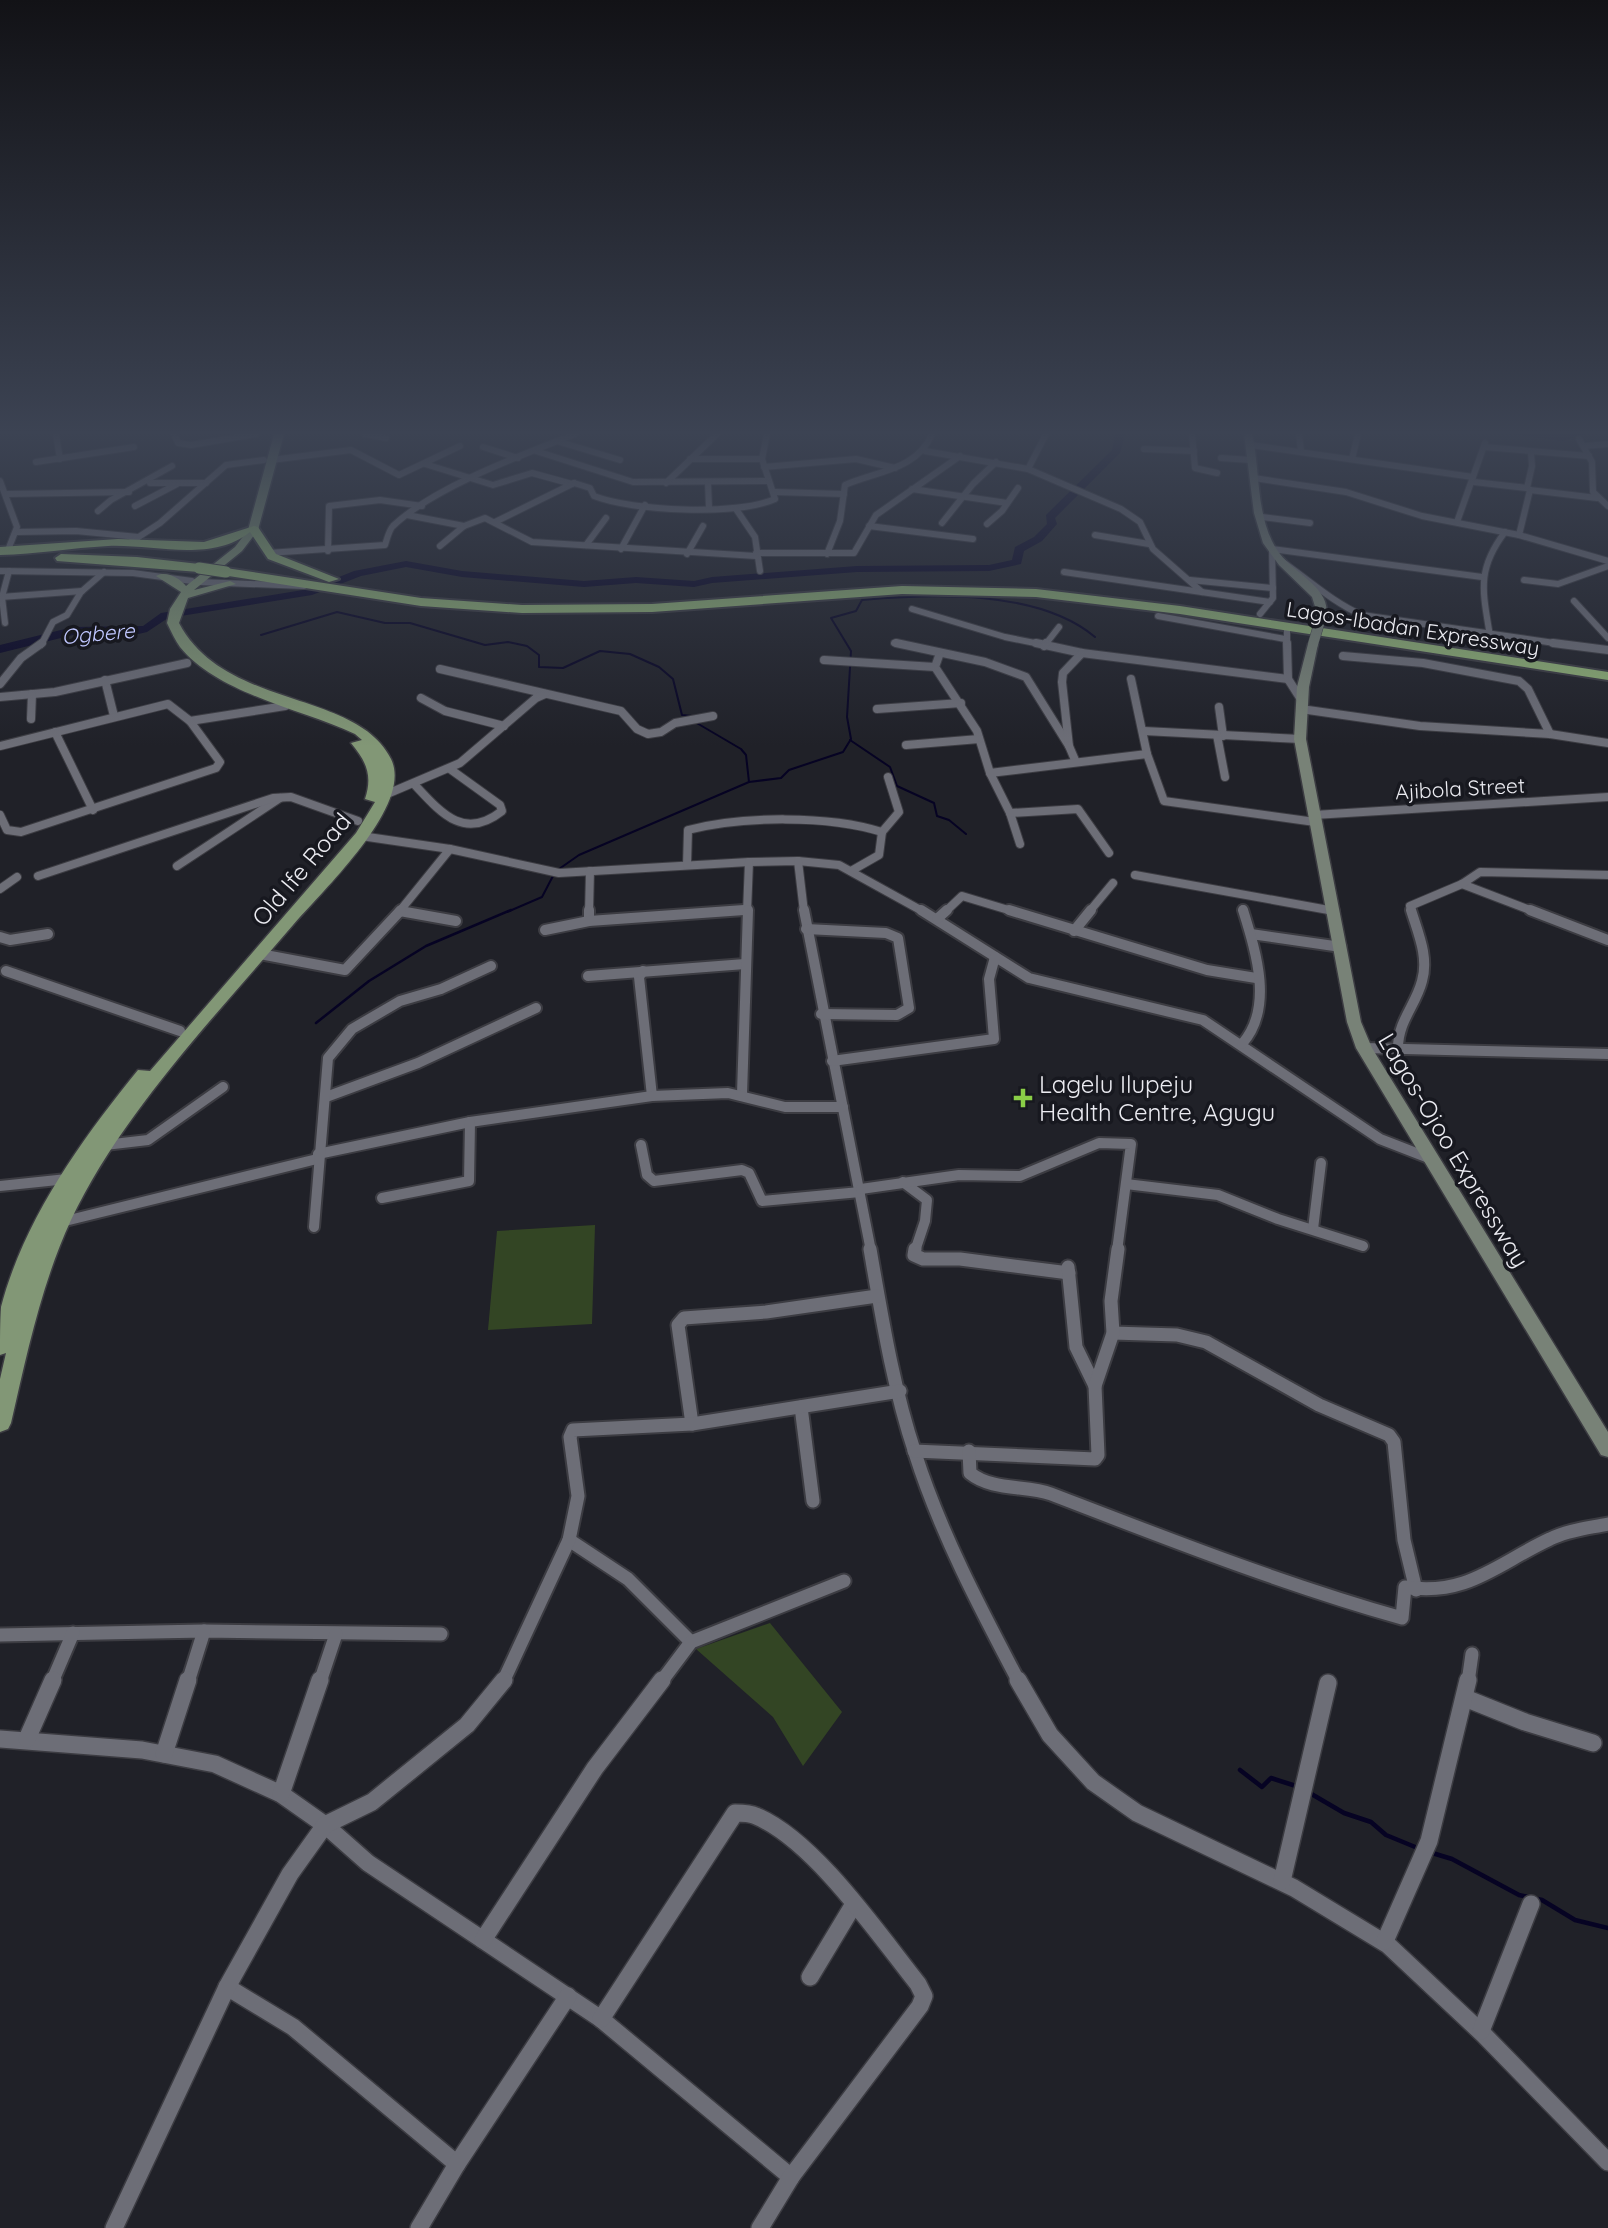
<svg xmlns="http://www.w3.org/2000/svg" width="1608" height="2228" font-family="Quicksand,sans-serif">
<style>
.green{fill:#334524}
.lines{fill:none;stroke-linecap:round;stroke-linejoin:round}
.stream-far2{stroke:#060323;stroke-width:2}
.stream-far1{stroke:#060323;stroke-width:2.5}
.stream{stroke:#060323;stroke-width:4.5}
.river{fill:#060323;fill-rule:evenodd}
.minor-far4-casing{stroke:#3c3c42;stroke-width:8}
.minor-far3-casing{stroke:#3c3c42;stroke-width:10}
.minor-far2-casing{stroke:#3c3c42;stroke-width:14}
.minor-far1-casing{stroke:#3c3c42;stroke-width:17}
.minor-casing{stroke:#3c3c42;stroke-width:20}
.secondary-casing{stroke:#3c3c42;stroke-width:3}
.primary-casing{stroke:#3c3c42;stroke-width:3}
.motorway-casing{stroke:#3c3c42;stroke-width:4}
.minor-far4{stroke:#6d6e77;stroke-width:6}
.minor-far3{stroke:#6d6e77;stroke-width:8}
.minor-far2{stroke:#6d6e77;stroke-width:10}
.minor-far1{stroke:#6d6e77;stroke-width:13}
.minor{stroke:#6d6e77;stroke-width:17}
.secondary{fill:#788277;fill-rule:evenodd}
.primary{fill:#829776;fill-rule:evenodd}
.motorway{fill:#90b276;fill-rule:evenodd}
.secondary-bridge-casing{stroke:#3c3c42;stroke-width:11;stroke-linecap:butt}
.motorway-bridge-casing{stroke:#3c3c42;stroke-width:13;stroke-linecap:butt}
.secondary-bridge{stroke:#788277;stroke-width:10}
.motorway-bridge{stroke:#90b276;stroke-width:11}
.poi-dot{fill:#8ace47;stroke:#17181f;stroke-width:2.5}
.labels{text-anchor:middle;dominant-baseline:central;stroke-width:7;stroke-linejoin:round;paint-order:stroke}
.far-street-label{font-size:21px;fill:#ebebf1;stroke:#17181f}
.far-water-label{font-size:21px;font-style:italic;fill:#c0c7ff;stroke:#17181f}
.street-label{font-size:24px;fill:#ebebf1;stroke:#17181f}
.poi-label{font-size:24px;fill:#ebebf1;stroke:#17181f;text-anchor:start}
</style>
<rect width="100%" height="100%" fill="#202128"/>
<g class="green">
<polygon points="595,1225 592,1324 488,1330 497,1231"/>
<polygon points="770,1623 842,1712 803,1766 773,1717 696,1649"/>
</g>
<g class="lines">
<g class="stream-far2">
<polyline points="261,635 337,612 385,623 410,623 485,645 508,642 527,646 539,655 539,667 563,668 600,651 630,654 659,667 673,679 682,715 692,716 695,722 741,749 746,755 749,782"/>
<polyline points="850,740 890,767 897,786 934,803 937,816 949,820 966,834"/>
<path d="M 559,869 L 579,855 L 749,782 L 781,778 L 789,770 L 843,752 L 851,739 L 847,717 L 851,651 L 831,618 L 856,611 L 862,600 C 932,594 1038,589 1095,637"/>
<polyline points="507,912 542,897 554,874"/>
</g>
<polyline class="stream-far1" points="316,1023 369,981 426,946 511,910"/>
<g class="stream">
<polyline points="1240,1770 1262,1787 1271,1778 1296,1786"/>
<polyline points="1308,1792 1344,1813 1371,1822 1386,1835 1420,1849"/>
<polyline points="1429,1852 1452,1859 1519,1895 1542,1900 1575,1920 1608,1928"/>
</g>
<g class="river">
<polygon points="1115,434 1125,434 1120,453 1055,518 1057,524 1042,541 1024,551 1021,564 989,571 857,572 712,583 694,587 636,583 584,587 462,577 406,567 361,576 312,595 168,618 147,632 130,636 73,635 0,653 0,645 73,627 143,626 161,613 309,589 354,571 406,561 462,571 584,581 636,577 694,581 712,577 857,566 989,565 1012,560 1015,547 1034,537 1047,524 1046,515 1112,450"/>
<polygon points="1512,434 1584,434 1563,441"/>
</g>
<defs>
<g id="minor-far4">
<polyline points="56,434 60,459"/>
<polyline points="174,434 178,443 191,445 256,434"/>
<polyline points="365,434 386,438"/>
<polyline points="1192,434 1195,468 1217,473"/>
<polyline points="1299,434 1301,451"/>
<polyline points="1579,439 1592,462 1593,492 1608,506"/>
<polyline points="560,442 620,460"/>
<polyline points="1251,445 1473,477"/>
<polyline points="1584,446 1608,444"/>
<polyline points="483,447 518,458"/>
<polyline points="1484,447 1589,456"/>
<polyline points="1144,449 1194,451"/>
<polyline points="536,451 633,482 769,481"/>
<polyline points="925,451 1028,469 1121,509 1140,522 1153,549 1202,592"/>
<polyline points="1221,458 1251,460"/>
<polyline points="690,459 762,459"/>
<polyline points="1352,459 1358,434"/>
<polyline points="271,460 351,450 399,475 460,446"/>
<polyline points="36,462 134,447"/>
<polyline points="425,464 493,485 532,473 572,484"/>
<polyline points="764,467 856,459 895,468"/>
<polyline points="1028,469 1046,434"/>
<polyline points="1254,478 1346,492 1422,516 1519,535 1608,561"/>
<polyline points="0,481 17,527 8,550"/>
<polyline points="1474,482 1527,488"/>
<polyline points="150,483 206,483"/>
<path d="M 574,483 L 590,488 L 594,496 C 632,511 737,516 775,499 L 762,459 L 767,434"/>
<polyline points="666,483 717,434"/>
<polyline points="708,483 709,508"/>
<polyline points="912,489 1007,503"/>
<polyline points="1530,490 1597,498"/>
<polyline points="775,492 844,494"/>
<polyline points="6,494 129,492"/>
<polyline points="135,506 177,484"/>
<polyline points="736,509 755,537 760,571"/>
<polyline points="98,511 111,500 172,466"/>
<polyline points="407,515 464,526"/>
<polyline points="1262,517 1310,523"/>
<polyline points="495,522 574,483"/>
<polyline points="1457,522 1485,443"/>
<polyline points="942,523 973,484 996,462"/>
<polyline points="987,524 1002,511 1018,488"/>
<polyline points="869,526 973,539"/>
<polyline points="17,532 76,531 138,537"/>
<polyline points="1095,535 1149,544"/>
<polyline points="1519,535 1530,490 1527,488 1532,466 1531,453"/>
<polyline points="131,542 160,523 226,465 264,460"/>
<polyline points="586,545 606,518"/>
<polyline points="440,546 464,526 485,518 532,542 756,556"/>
<polyline points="621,549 645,505"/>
<polyline points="328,551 329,506 380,500 422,506"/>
<path d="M 268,553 L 385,545 C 387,539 389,530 393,526 C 434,487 522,455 575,434"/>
<polyline points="756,553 854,553 876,515 960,456"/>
<polyline points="687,554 703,526"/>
<path d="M 827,554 L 840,521 L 845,485 C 877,471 917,470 932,434"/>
<path d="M 1280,560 C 1308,579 1332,602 1362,615 L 1568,645"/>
<polyline points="0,571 133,573 192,581"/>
<polyline points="1064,572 1270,602"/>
<polyline points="1190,580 1273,588"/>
<polyline points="1524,580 1558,584 1608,566"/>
<polyline points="199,582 304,586"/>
<polyline points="1,597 82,591"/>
<polyline points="1574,601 1608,638"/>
<polyline points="912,609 1005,637 1045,645"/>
<polyline points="1260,614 1273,598 1272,549 1482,577"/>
<polyline points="1158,616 1285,639"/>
<polyline points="5,623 2,597 9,571"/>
<polyline points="1287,627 1287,645"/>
<path d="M 1490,636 C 1483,592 1476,570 1505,532"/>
<polyline points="894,643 905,645"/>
<polyline points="41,645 53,622 67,615 81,592 104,572"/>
<polyline points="1045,645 1059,627"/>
</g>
<g id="minor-far3">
<polyline points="896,643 985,662 1026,677 1069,746"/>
<polyline points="1036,643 1082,653 1288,679"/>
<polyline points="1287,643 1288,679 1302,701"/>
<polyline points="1553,643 1608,650"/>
<polyline points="1044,646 1046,643"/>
<polyline points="940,653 935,667 977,731 990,773 1010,813 1020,844"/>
<polyline points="1343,656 1423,663 1519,681 1528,689 1550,734"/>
<polyline points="824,660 935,667"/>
<polyline points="440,669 621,711 637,729 648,734 661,732 675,723 713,716"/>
<polyline points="1131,679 1147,754 1164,801 1315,822"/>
<polyline points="105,680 114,716"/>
<polyline points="0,684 21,658 42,643"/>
<polyline points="0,697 55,692 187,663"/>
<polyline points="421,698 445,711 504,726"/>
<polyline points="1219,707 1223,736"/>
<polyline points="877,709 961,703"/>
<polyline points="1301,709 1420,726 1550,734 1608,743"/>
<polyline points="31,719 32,694"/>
<polyline points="190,721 285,706"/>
<polyline points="1144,731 1300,739"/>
<polyline points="55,732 93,810"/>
<polyline points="1217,735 1225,777"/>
<polyline points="906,745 979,739"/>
<polyline points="0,746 168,704 190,721 220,762 216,768 21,832 7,830 0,815"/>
<polyline points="1075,760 1069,746 1062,682 1063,673 1082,653"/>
<polyline points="990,773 1147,754"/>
<path d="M 414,784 C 441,813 464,841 502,811 L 500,805 L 450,769"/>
<polyline points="387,794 460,763 536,698 545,694"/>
<polyline points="1010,813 1078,809 1109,853"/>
<polyline points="1314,815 1608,797"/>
<polyline points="882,832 899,812 888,777"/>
<polyline points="361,836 450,849 559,873 749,862 798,861 839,865 924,912"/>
<polyline points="798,861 804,912"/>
<path d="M 687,865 L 688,830 C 741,816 829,815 882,832"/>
<polyline points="177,866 280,798"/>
<polyline points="851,871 879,855 882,832"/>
<polyline points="1135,875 1334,911"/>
<polyline points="38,876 273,798 291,797 358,821"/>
<polyline points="1462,884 1535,912"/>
<polyline points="0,889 17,877"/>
<polyline points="1243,909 1244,912"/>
<polyline points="400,911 405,912"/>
<polyline points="399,912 450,849"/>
<polyline points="589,912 590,871"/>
<polyline points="719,912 747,910"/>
<polyline points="747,912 749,862"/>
<polyline points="945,912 962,896 1015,912"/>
<polyline points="1089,912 1113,883"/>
<polyline points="1412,912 1410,906 1462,884 1480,872 1608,875"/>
</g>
<g id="minor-far2">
<polyline points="804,910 871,1251"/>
<polyline points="921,910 1029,978 1203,1020 1380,1139 1434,1160"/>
<polyline points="1009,910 1207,970 1256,978"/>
<polyline points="1330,910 1334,911"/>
<polyline points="1530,910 1608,940"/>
<polyline points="400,911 456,921"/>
<polyline points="937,919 947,910"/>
<polyline points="589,921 589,910"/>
<polyline points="806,929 886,933 898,938 909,1008 897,1015 821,1014"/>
<polyline points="545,930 589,921 744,910"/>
<polyline points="1074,931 1091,910"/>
<polyline points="1251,934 1341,947"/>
<polyline points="0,937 10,940 48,934"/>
<polyline points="260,954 345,970 401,910"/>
<polyline points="6,971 180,1031"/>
<polyline points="643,971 639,977 652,1096"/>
<polyline points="588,976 745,964"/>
<path d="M 1242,1044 C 1274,1008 1256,952 1243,910"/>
<polyline points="1364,1048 1608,1054"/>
<path d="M 1398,1048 C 1398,1021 1416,1005 1422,981 C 1429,957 1418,933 1411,910"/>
<polyline points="832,1061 994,1039 989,979 995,957"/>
<polyline points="742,1094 748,910"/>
<polyline points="326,1097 418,1063 536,1008"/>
<polyline points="105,1145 148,1140 223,1087"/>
<polyline points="641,1145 647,1175 654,1181 742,1170 749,1173 762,1201 860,1192"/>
<polyline points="318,1154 470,1122 652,1096 728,1093 785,1107 843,1107"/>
<polyline points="903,1182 927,1200 925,1221 915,1251"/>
<polyline points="1126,1184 1218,1195 1278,1219 1363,1246"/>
<polyline points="0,1186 67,1179"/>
<polyline points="861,1189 959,1175 1020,1176 1099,1143 1131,1144 1117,1251"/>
<polyline points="382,1198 469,1181 470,1122"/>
<polyline points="61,1222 317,1159"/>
<polyline points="314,1227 328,1058 352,1029 400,1001 441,989 491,966"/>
<polyline points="1313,1229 1321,1163"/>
</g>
<g id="minor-far1">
<path d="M 870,1249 C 882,1318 893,1387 915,1453 C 940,1532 980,1608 1019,1682"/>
<polyline points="915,1249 914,1255 923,1259 960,1259 1069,1273"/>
<polyline points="1068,1267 1076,1347 1095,1386"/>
<polyline points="1113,1333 1177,1335 1206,1342 1319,1405 1389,1435 1394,1442 1404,1540 1416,1590"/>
<polyline points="801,1407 813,1501"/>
<polyline points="692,1424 678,1325 684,1318 766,1312 877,1296"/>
<polyline points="914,1451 1095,1459 1098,1455 1095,1386 1113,1333 1111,1301 1118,1249"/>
<path d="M 969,1451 L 970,1473 C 992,1491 1026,1485 1051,1494 C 1168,1539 1282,1584 1402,1618 L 1405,1587 C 1467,1597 1498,1563 1550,1539 C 1568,1530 1589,1528 1608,1524"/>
<polyline points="569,1540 628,1579 691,1642"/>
<polyline points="0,1635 204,1631 441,1634"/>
<polyline points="52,1682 73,1633"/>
<polyline points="188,1682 204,1631"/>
<polyline points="320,1682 336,1634"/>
<polyline points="503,1682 569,1540 578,1496 570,1437 573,1430 692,1424 900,1391"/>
<polyline points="661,1682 691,1642 844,1581"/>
<polyline points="1468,1682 1472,1654"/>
</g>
<g id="minor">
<polyline points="1018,1680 1050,1735 1093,1782 1137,1813 1294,1888 1388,1945 1484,2035 1608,2162"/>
<polyline points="1465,1698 1525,1722 1593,1743"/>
<polyline points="0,1739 142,1750 215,1764 281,1794 325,1825 368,1863 601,2019 791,2177"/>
<polyline points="27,1739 53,1680"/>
<polyline points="164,1754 188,1680"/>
<polyline points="281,1794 320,1680"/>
<polyline points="1282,1881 1328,1683"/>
<polyline points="483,1940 595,1768 662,1680"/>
<polyline points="1385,1941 1429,1841 1468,1680"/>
<polyline points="810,1977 854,1904"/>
<polyline points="227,1987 293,2027 457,2164"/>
<path d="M 601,2019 L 735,1813 C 742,1813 750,1813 756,1816 C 814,1840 879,1935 918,1984 L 924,1996 L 920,2006 L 791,2177 L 760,2228"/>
<polyline points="1481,2031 1531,1904"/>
<polyline points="114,2228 227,1987 290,1874 325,1825 372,1802 467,1725 504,1680"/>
<polyline points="419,2228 457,2164 568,1996"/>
</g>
<g id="secondary">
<path d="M 1244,434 L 1252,434 C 1261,473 1255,521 1280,554 C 1294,573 1332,589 1326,616 L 1318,616 L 1312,597 L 1279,565 L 1263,543 L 1254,513 Z"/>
<polygon points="1313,641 1318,644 1309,687 1306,739 1361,1022 1372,1048 1608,1432 1608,1457 1601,1455 1356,1048 1347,1022 1294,739 1297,687 1308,644"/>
</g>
<path id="primary" d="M 274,434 L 284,434 L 258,530 L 242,551 L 194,590 L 230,581 L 236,584 L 188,598 L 179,623 C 225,710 356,689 391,759 C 414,805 322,891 293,925 C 217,1014 121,1114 71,1220 C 41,1285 27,1354 11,1423 L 8,1429 L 0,1432 L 0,1379 L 6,1353 L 0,1355 C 0,1340 0,1321 1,1307 C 24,1219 82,1139 138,1070 L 150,1071 L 356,833 L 375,802 L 365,799 C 373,775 366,761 351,743 L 362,740 L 355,734 C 302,709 218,694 180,647 C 175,640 171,631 167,623 L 170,609 L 181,592 L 156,576 C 165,570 180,578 186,586 L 235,547 L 248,530 Z"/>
<g id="motorway">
<path d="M 254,526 L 258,527 L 276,554 L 339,579 L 329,582 L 268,559 L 250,532 C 212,563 153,544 108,546 C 71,548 37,554 0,555 L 0,547 L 118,539 L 204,542 Z"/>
<polygon points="61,554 137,557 199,564 205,568 199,572 57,561 55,558"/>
<polygon points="226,568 421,598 522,605 652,604 902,586 1036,589 1180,606 1608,672 1608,680 1180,614 1036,597 902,594 652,612 522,613 421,606 222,575 220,572"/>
</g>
</defs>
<use href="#minor-far4" class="minor-far4-casing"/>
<use href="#minor-far3" class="minor-far3-casing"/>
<use href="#minor-far2" class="minor-far2-casing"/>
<use href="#minor-far1" class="minor-far1-casing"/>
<use href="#minor" class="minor-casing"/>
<use href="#secondary" class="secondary-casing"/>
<use href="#primary" class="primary-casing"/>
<use href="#motorway" class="motorway-casing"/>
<use href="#minor-far4" class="minor-far4"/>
<use href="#minor-far3" class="minor-far3"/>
<use href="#minor-far2" class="minor-far2"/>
<use href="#minor-far1" class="minor-far1"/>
<use href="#minor" class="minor"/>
<use href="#secondary" class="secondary"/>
<use href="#primary" class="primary"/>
<use href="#motorway" class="motorway"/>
<defs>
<polyline id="secondary-bridge" points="1313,644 1322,614"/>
<polyline id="motorway-bridge" points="199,568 226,572"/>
</defs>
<use href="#secondary-bridge" class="secondary-bridge-casing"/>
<use href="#motorway-bridge" class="motorway-bridge-casing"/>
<use href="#secondary-bridge" class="secondary-bridge"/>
<use href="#motorway-bridge" class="motorway-bridge"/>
</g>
<linearGradient id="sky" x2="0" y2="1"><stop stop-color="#121216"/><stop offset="0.58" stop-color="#3c4353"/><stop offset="1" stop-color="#3c4353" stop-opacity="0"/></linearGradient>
<rect width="1608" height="746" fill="url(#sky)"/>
<path class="poi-dot" d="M1019.5 1087.5h7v7h7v7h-7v7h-7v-7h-7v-7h7z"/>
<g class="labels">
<g class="far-street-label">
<text transform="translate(1413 628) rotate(9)">Lagos-Ibadan Expressway</text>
<text transform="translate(1460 788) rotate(-3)">Ajibola Street</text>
</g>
<g class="far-water-label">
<text transform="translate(98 633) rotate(-5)">Ogbere</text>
</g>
<g class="street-label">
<text transform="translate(301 869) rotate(-50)">Old Ife Road</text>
<text transform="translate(1454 1150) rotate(59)">Lagos-Ojoo Expressway</text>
</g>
<g class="poi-label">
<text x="1039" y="1084">Lagelu Ilupeju<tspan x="1039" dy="28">Health Centre, Agugu</tspan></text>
</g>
</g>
</svg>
